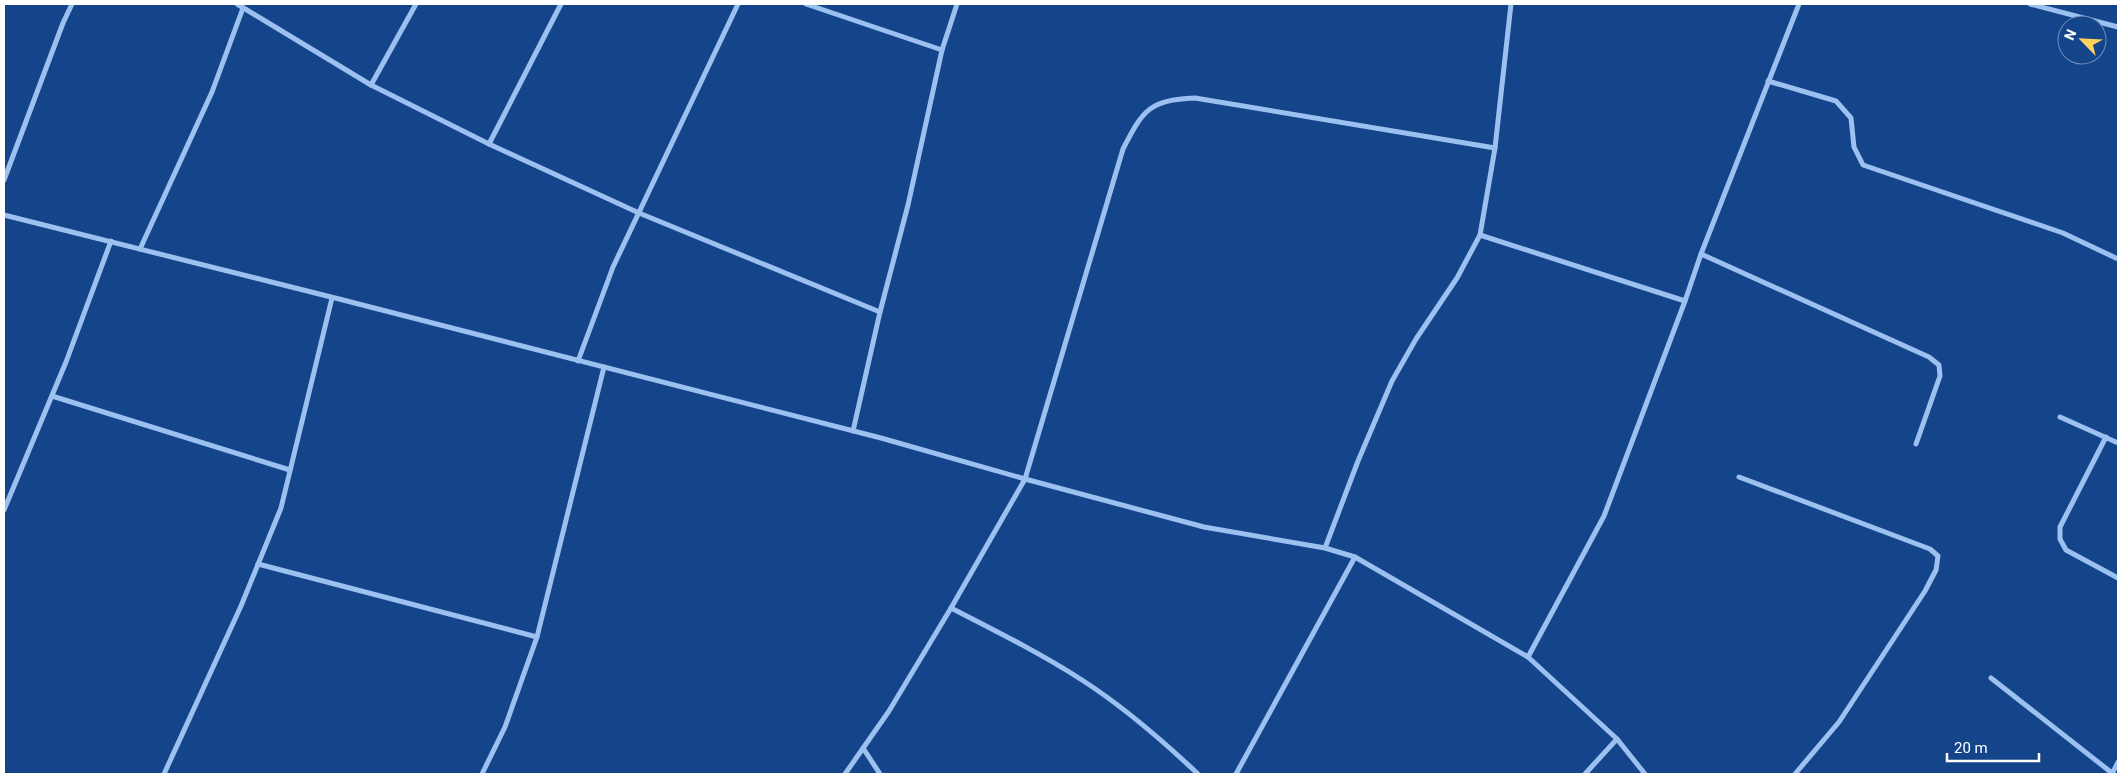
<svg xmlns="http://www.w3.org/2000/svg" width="2122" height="778" font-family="Roboto,sans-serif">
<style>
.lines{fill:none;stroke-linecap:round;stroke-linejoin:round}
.minor{stroke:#9cc0f0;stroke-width:5}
</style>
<rect width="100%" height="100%" fill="#14458b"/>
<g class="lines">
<g class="minor">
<polyline points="237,4 371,85 489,144 639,213 880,312"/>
<polyline points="806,4 942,50"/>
<polyline points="2030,4 2118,27"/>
<polyline points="1768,81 1836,101 1851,118 1854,147 1863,165 2063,233 2118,259"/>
<polyline points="371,85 416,4"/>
<polyline points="489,144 561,4"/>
<polyline points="4,180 63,23 72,4"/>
<polyline points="4,215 343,300 881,438 1025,479 1204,527 1325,548 1355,557 1528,657 1617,739 1645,774"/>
<polyline points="1480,235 1685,301"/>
<polyline points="140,249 212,92 243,8"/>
<polyline points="1701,254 1929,357 1939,365 1940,376 1916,444"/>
<polyline points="578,361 613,267 738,4"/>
<polyline points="52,396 290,470"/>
<polyline points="2060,417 2118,443"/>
<polyline points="853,431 880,312 908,205 942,50 957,4"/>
<polyline points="2106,437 2060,527 2060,539 2066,550 2118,578"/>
<polyline points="1739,477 1930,549 1938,556 1936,570 1925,591 1839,722 1795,774"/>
<polyline points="4,510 66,362 111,241"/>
<polyline points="1325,548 1358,461 1392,381 1416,339 1457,278 1480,235 1495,148 1511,4"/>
<polyline points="258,564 537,637"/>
<path d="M 951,608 C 996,631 1040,653 1082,680 C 1124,707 1162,740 1198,774"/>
<polyline points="1528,657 1604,516 1685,301 1701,254 1799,4"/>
<polyline points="1991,678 2112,773"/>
<polyline points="863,748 880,774"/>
<polyline points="164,774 241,606 281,508 332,298"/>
<polyline points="482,774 505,727 537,637 604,367"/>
<path d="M 845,774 L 889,711 L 951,608 L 1025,479 L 1123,149 C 1143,110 1149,100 1195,98 L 1495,148"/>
<polyline points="1236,774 1355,557"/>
<polyline points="1585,774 1617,739"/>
<polyline points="2112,774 2118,762"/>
</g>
</g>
<rect width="2122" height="778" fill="none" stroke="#ffffff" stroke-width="10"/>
<g transform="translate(2082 40) rotate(294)"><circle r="24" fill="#14458b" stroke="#728fb9"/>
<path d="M0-4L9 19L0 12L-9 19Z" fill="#ffd45b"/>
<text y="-8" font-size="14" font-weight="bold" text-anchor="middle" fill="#ffffff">N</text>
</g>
<path d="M1947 753v8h92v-8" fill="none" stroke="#ffffff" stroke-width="2.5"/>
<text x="1954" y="753" font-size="15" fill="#ffffff" stroke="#14458b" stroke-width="4" paint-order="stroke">20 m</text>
</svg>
